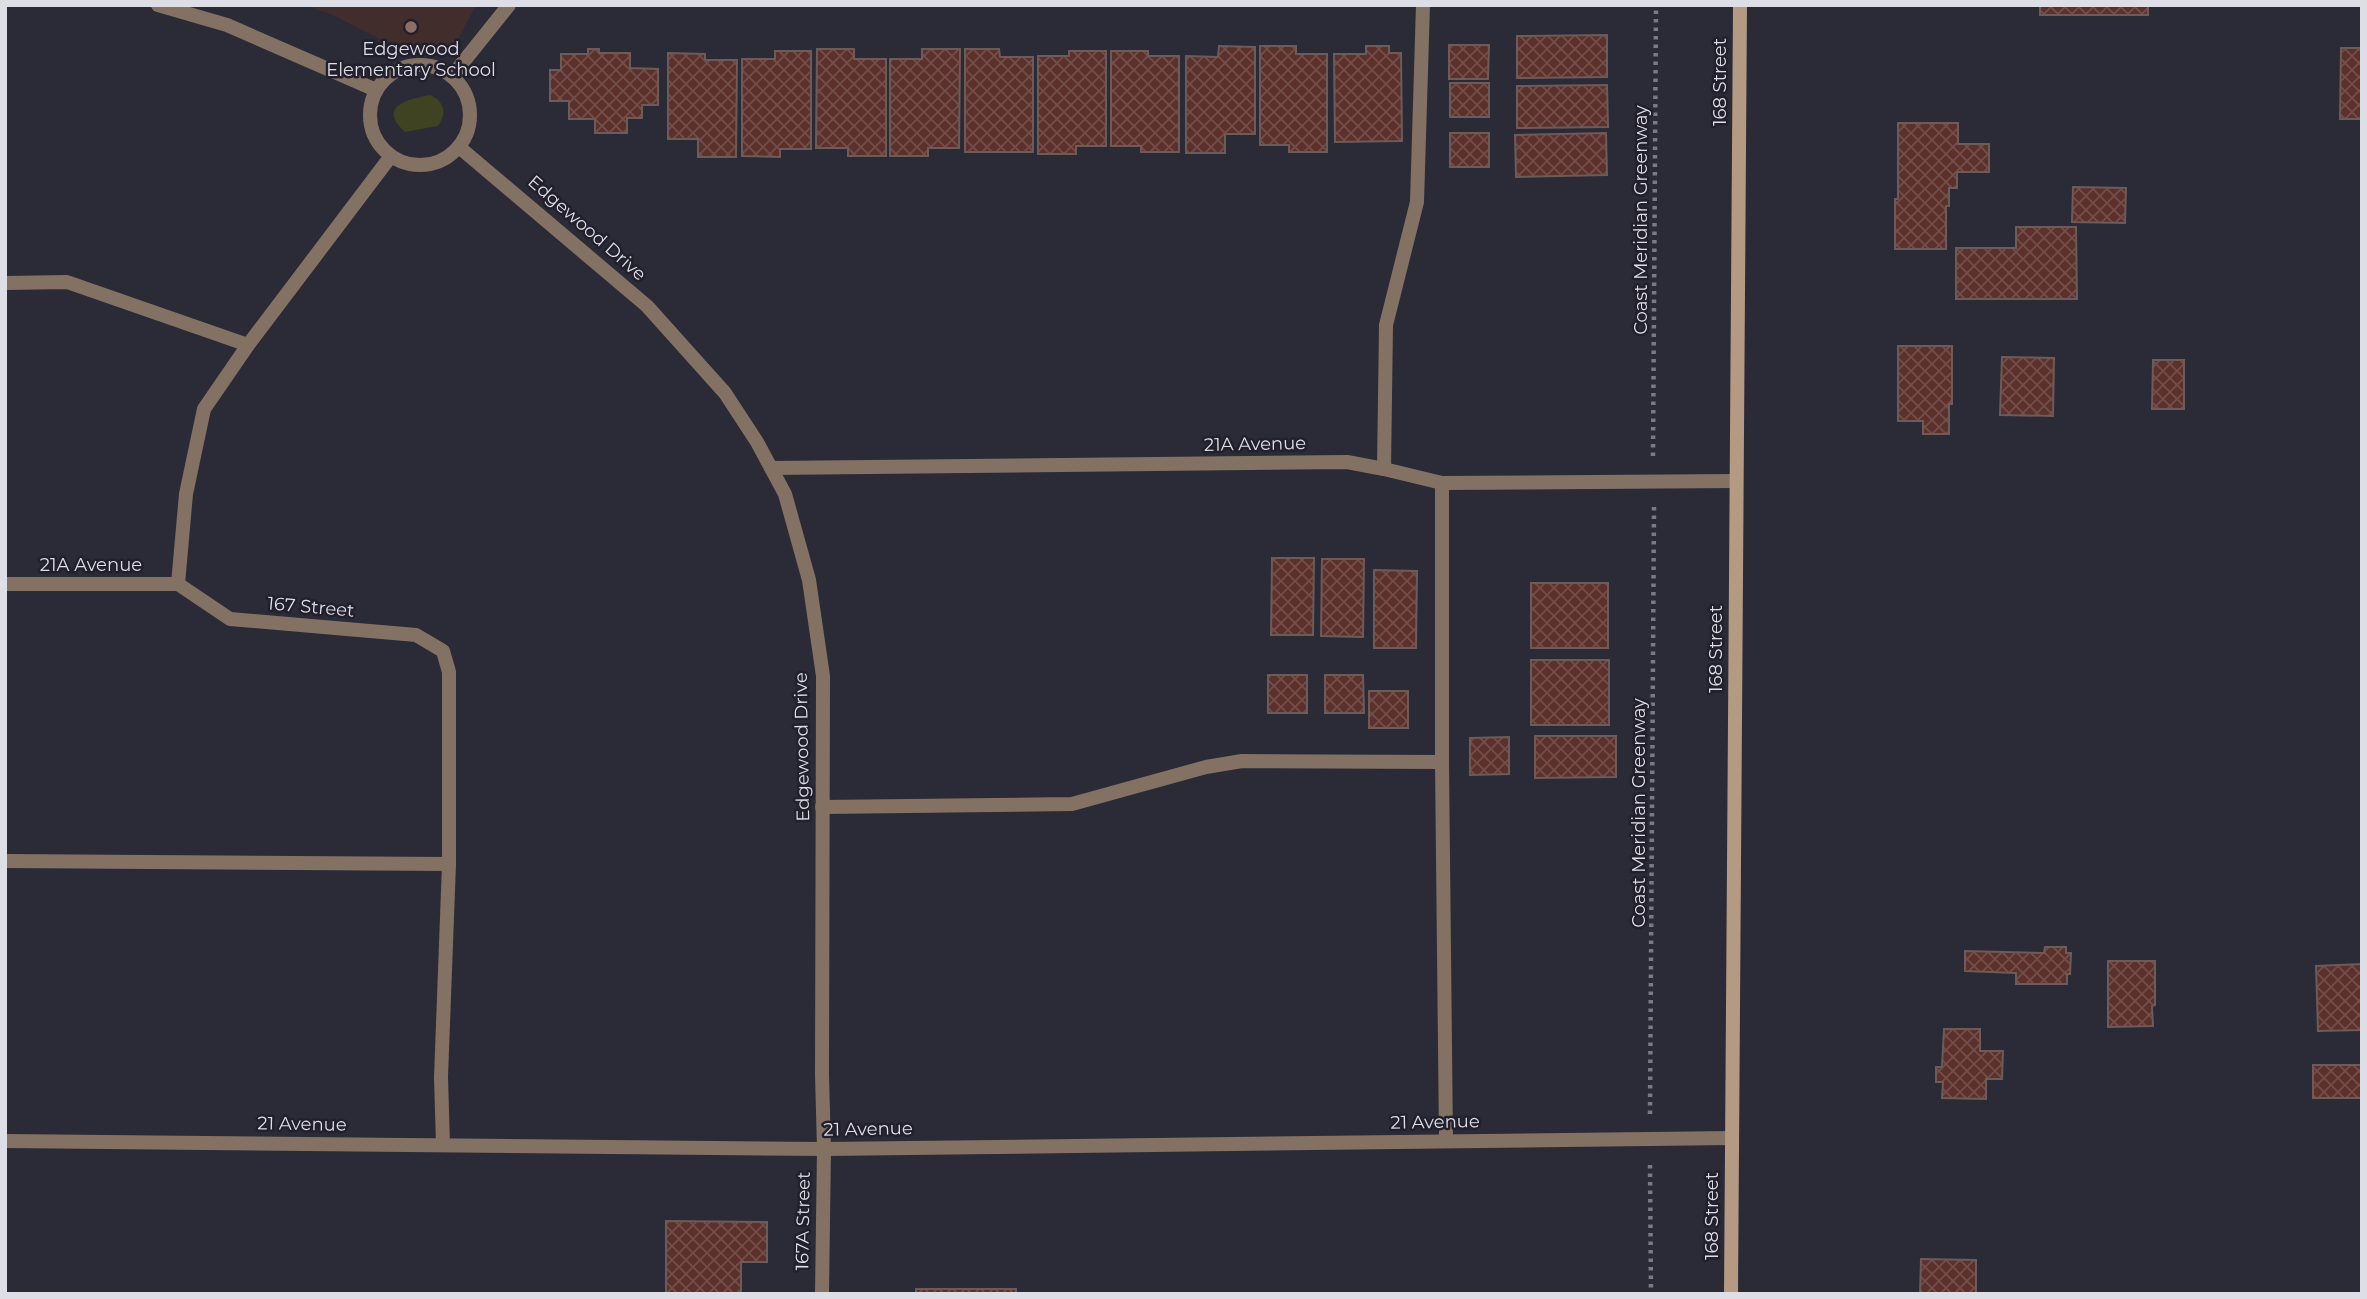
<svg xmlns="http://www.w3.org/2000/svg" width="2367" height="1299" font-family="Montserrat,sans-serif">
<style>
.education{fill:#422d2d}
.garden{fill:#3f4321}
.building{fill:url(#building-cross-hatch);stroke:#6d5b59;stroke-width:2}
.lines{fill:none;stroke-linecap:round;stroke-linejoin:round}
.path{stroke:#7a7984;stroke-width:4.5;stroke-dasharray:3.5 5;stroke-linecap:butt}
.lane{stroke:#837264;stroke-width:14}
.street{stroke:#837264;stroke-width:14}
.secondary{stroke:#b49983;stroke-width:14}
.education-dot{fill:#8d6e63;stroke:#22202d;stroke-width:2.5}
.labels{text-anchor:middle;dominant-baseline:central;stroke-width:5;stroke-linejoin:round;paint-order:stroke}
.poi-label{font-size:18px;fill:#dedee6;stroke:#22202d}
.street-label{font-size:18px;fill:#dedee6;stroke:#22202d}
</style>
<defs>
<pattern id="building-cross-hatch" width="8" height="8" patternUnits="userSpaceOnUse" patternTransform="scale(1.75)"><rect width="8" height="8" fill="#5c302b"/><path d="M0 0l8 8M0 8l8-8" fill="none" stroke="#734e4a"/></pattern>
</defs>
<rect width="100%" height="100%" fill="#2b2a37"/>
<polygon class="education" points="305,5 476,5 453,49 422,51 382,40 333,15"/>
<path class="garden" d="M 430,95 C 445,102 447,113 438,126 L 405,132 C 376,106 409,99 430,95 Z"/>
<g class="building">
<rect x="2040" y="5" width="108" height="10"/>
<polygon points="1607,35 1607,77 1517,78 1517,36"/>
<polygon points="1449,45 1489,45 1488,79 1449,79"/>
<polygon points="1219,46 1255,47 1255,134 1225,134 1225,153 1186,153 1186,56 1218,57"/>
<polygon points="1260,46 1296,46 1296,54 1327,54 1327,152 1289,152 1289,145 1260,145"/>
<polygon points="1366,46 1389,46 1389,53 1401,53 1402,141 1335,142 1334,54 1366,54"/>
<polygon points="2341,48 2362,48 2362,119 2340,119"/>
<polygon points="588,49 599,49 599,53 630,53 630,68 658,69 658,105 642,105 642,118 627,118 627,133 595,133 595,119 569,119 569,101 550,101 550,70 561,70 561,54 588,54"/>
<polygon points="817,49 854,49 854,59 886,59 886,156 848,156 848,148 816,148"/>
<polygon points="922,49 960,49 959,148 928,148 928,156 890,156 890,59 922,59"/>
<polygon points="965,49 999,49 1000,57 1033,57 1033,152 965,152"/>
<polygon points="775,51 811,51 811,149 780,149 780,157 742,156 742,59 775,59"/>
<polygon points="1069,51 1106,51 1106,146 1076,146 1076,154 1038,154 1038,56 1069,56"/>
<polygon points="1111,51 1148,51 1148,56 1179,56 1179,152 1141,152 1141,146 1111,146"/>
<polygon points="668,53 705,54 705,60 737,60 736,157 698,157 698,139 668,139"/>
<rect x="1450" y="83" width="39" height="34"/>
<polygon points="1607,85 1608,127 1517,128 1517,86"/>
<polygon points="1898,123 1958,123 1958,144 1989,144 1989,172 1957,172 1957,188 1949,188 1949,206 1946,206 1946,249 1895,249 1895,199 1898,199"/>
<rect x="1450" y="133" width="39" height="34"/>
<polygon points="1606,133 1607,175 1516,177 1515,135"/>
<polygon points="2073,187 2126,188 2125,223 2072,222"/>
<polygon points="2016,227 2076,227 2077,299 1956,299 1956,248 2016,248"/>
<polygon points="1898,346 1952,346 1952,404 1949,404 1949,434 1923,434 1923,421 1898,421"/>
<polygon points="2002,357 2054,358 2053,416 2000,415"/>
<polygon points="2153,360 2184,360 2184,409 2152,409"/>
<polygon points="1272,558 1314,558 1313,635 1271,635"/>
<polygon points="1322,559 1364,559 1363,637 1321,636"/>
<polygon points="1374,570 1417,571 1416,648 1374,648"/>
<rect x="1531" y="583" width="77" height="65"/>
<rect x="1531" y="660" width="78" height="65"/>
<rect x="1268" y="675" width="39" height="38"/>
<polygon points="1325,675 1363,675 1364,713 1325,713"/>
<rect x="1369" y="691" width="39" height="37"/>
<polygon points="1535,736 1616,736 1616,777 1535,778"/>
<polygon points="1509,737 1509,774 1470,775 1470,738"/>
<polygon points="2045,947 2066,947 2066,953 2071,953 2070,974 2067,974 2067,984 2016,984 2016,973 1965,971 1965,951 2044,953"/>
<polygon points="2108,961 2155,961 2155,1005 2152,1006 2153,1026 2108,1027"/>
<polygon points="2362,964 2362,1030 2318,1031 2316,966"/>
<polygon points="1944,1029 1980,1029 1980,1051 2003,1051 2002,1079 1986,1079 1986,1099 1942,1098 1943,1082 1936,1082 1936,1067 1942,1067"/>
<rect x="2313" y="1065" width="49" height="33"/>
<polygon points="666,1221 767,1222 767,1262 741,1262 741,1293 666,1293"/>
<polygon points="1921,1259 1976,1260 1976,1294 1920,1294"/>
<rect x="916" y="1289" width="100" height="5"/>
</g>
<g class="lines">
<g class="path">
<polyline points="1653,456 1656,5"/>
<polyline points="1650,1114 1654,507"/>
<polyline points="1650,1165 1651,1294"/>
</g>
<g class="lane">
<polyline points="5,283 67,282 248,345"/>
<polyline points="1384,469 1386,325 1417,202 1423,5"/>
<polyline points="1442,483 1442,762 1446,1141"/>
<polyline points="822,807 1072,804 1206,767 1242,761 1442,762"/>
<polyline points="5,861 449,864"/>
</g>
<g class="street">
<polyline points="158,5 227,25 376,90"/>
<circle cx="420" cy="115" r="50"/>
<polyline points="452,76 509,5"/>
<polyline points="459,147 647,306 725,393 757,442 785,494 809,580 823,676 822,1075 824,1149 822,1294"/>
<polyline points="391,156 248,345 204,409 186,494 178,584 230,619 416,635 443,651 449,672 449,864 441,1077 443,1145"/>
<polyline points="771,468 1347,462 1384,469 1442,483 1736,481"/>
<polyline points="5,584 178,584"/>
<polyline points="5,1141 824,1149 1732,1138"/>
</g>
<polyline class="secondary" points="1731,1294 1740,5"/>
</g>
<circle class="education-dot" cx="411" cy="27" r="7"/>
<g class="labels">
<g class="poi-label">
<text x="411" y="49">Edgewood<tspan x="411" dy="21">Elementary School</tspan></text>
</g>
<g class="street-label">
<text transform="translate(1720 82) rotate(-90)">168 Street</text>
<text transform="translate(1641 220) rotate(-90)">Coast Meridian Greenway</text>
<text transform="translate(587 228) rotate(41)">Edgewood Drive</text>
<text transform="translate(1255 444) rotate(-1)">21A Avenue</text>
<text x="91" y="565">21A Avenue</text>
<text transform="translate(311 607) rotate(5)">167 Street</text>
<text transform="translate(1716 649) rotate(-90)">168 Street</text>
<text transform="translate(802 747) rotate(-91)">Edgewood Drive</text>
<text transform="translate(1639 813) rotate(-90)">Coast Meridian Greenway</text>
<text transform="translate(1435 1122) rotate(-1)">21 Avenue</text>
<text transform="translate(302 1124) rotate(1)">21 Avenue</text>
<text transform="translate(868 1129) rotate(-1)">21 Avenue</text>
<text transform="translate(1712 1216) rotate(-90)">168 Street</text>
<text transform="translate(803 1221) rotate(-89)">167A Street</text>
</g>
</g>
<rect width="2367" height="1299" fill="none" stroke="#dedee6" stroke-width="14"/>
</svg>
